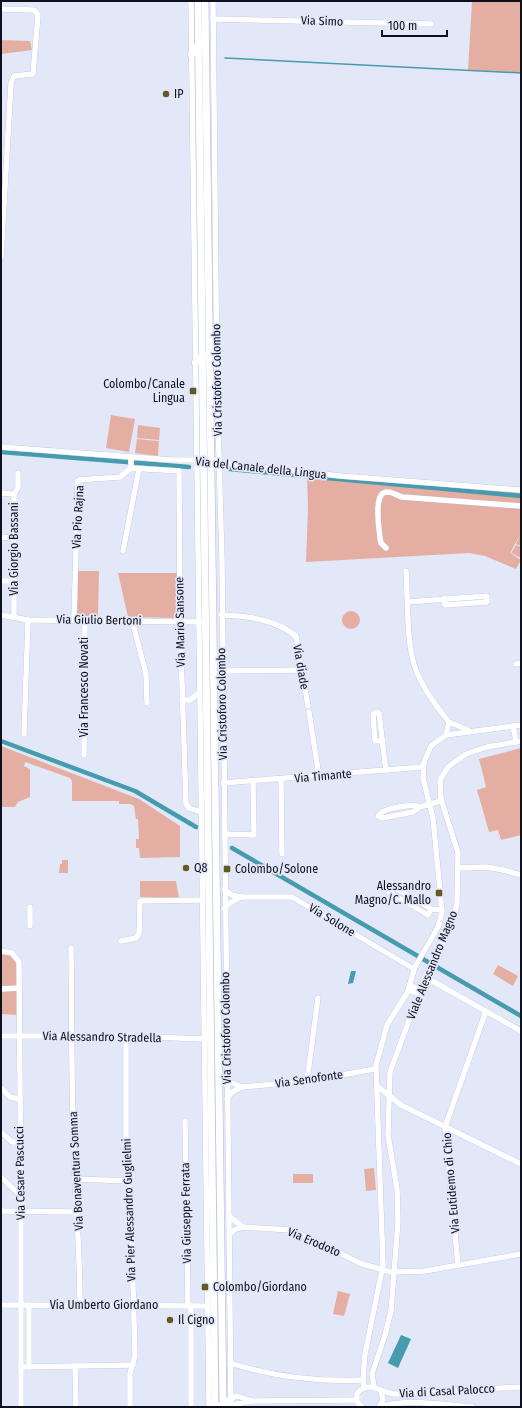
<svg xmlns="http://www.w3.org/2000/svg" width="522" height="1408" font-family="'Fira Sans Condensed',sans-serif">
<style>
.green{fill:#e4afa2}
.water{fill:#469cae}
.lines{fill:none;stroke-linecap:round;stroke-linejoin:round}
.stream{stroke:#469cae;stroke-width:1.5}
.canal{stroke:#469cae;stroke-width:4.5}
.minor-casing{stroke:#aeb8df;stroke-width:6}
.major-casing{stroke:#aeb8df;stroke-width:8}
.minor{stroke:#fff;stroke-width:5.5}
.major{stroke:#fff;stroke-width:7}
.poi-dot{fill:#665825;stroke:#e3e8f8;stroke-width:1.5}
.labels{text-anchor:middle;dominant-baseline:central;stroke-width:3.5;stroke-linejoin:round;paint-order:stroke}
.street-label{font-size:12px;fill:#0d101d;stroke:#e3e8f8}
.poi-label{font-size:12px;fill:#0d101d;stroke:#e3e8f8;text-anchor:start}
</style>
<rect width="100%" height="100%" fill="#e3e8f8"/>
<g class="green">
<polygon points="472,1 521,1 521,73 468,70"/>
<polygon points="1,40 30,41 32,50 1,54"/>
<polygon points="111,415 135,419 129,452 106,448"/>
<polygon points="138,425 160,428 159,440 137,438"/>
<polygon points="137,439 159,441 158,456 135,453"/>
<polygon points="307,475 521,493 521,546 516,544 520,535 510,553 521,560 516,569 485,556 469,553 306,562 308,509"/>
<polygon points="516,545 521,547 521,558 511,553"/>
<polygon points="78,571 99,571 98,616 77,616"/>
<polygon points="118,573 177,573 176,618 128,617"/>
<circle cx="351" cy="620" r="9"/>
<polygon points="1,746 139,799 180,826 180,857 140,858 139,848 136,848 136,839 139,839 138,819 136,819 134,806 130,804 119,804 119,801 72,801 72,781 70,778 25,762 24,766 30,769 30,797 18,802 15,807 1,807"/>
<polygon points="521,748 521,835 501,840 498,830 489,832 477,790 486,787 479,759"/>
<polygon points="62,860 68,860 68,873 59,873 60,864 62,864"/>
<polygon points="140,881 176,881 179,898 140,897"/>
<polygon points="1,951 7,951 19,962 19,1015 1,1014"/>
<polygon points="498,965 518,976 513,986 493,974"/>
<polygon points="374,1168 376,1190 366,1191 364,1169"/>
<rect x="293" y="1174" width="20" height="9"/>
<polygon points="338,1291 350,1294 344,1316 333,1314"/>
</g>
<g class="water">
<polygon points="351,971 356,971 353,983 348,984"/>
<polygon points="401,1335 411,1339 398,1368 388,1363"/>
</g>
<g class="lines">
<polyline class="stream" points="225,58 521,73"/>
<g class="canal">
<polyline points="1,452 189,467"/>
<polyline points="230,469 521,496"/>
<polyline points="1,741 135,791 196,827"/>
<polyline points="232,848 521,1016"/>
</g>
<defs>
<g id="minor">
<polyline points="191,1 209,1407"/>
<polyline points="213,1 217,388 222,560 231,1407"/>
<polyline points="1,9 34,10 38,15 33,74 14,76 11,83 1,257"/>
<polyline points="213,19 431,24"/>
<polyline points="1,447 172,460 211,460 232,464 341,476 521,490"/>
<polyline points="131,468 179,471 180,621 186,804 189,808 201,812"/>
<polyline points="1,493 14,494 14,617"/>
<polyline points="14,494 18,488 18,473"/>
<polyline points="1,537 14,538"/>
<path d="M 386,548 L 381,543 L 380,538 C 379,528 373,492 387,492 C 392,491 397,496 402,497 L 521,506"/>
<polyline points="123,551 139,469"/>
<path d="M 406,571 C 408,598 406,646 416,670 C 423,689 436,706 449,722"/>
<polyline points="1,581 14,581"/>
<polyline points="408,602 487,596 487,602 445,605 444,598"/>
<polyline points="1,615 28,620 200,622"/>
<path d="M 221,615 C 248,616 274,619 296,636 L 308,706"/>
<polyline points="74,619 78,480 120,477 131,468 131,456"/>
<polyline points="132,620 146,674 147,703"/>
<polyline points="516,664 521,663"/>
<polyline points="226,671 301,670"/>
<polyline points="182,700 190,700 199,693"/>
<polyline points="309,712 319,776"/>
<polyline points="513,726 516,742"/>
<polyline points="24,734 28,620"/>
<polyline points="446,735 449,722 468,730"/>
<polyline points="383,741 375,741 373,714 377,712 379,713 386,771"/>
<polyline points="84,755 85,619"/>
<polyline points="281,779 282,854"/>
<polyline points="223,783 423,767"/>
<path d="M 420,807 C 413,803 380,809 378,816 L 382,818 L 413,812 L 420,807 L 441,801"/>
<polyline points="224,834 254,835 253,782"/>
<polyline points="458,868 486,867 503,870 521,875"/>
<polyline points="224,889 232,895 241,897 292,897 414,969"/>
<polyline points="30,907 30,926"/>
<polyline points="224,909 230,903 241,897"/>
<polyline points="431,909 428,915 389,892 392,886 431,909 442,910"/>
<polyline points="121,941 136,938 139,934 140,901 202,900"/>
<path d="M 71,948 C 72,1024 71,1101 75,1178 C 77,1221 80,1263 80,1306"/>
<polyline points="1,951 12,953 19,962 21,1211 21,1407"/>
<polyline points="425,977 521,1031"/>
<polyline points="410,986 421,989"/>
<polyline points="1,989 19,988"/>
<polyline points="408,991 420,993"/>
<polyline points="1,1036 126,1036 203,1039"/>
<polyline points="126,1036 126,1142 130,1181 135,1356 130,1373 130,1407"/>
<polyline points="226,1077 232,1083 242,1087"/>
<polyline points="307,1081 318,998"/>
<polyline points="377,1086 401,1105 521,1164"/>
<polyline points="1,1088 10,1097 19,1099"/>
<polyline points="227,1099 232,1092 242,1087 307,1081 375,1069"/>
<polyline points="185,1121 188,1306"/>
<polyline points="1,1132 12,1142 19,1142"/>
<polyline points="1,1177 21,1196"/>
<polyline points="75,1179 130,1181"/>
<polyline points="1,1211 78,1212"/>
<polyline points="229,1216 243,1227"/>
<polyline points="229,1235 234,1230 243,1227 292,1230 362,1264 391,1272 425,1271 521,1254"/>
<polyline points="458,1265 445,1127 486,1011"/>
<polyline points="1,1305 207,1306"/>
<polyline points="29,1305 29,1367"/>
<polyline points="191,1306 191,1407"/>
<path d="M 230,1363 C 274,1377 317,1382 363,1380"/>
<polyline points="75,1366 76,1407"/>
<polyline points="21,1367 133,1365"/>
<polyline points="374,1387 372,1374 385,1335 391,1311 398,1221 397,1189 388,1135 390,1072 425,977 450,928 457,904 458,853 441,799 440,780 448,767 466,754 487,747 521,741"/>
<polyline points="364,1388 363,1377 365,1354 383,1265 376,1065 387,1025 407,993 415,967 438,927 442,912 433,818 423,778 424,762 431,746 446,735 521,725"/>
<polyline points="228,1400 237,1396 252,1401"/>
<path d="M 211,1405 C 227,1404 236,1406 252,1401 L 356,1400"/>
<path d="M 362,1407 L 357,1402 L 357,1394 C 368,1379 381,1393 395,1394 L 521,1387"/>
<path d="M 379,1407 C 408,1398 442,1405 473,1407"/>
<polyline points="379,1407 383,1400 381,1391"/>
</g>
<g id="major">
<polyline points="198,1 215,1407"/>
<polyline points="205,1 223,1407"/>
<polyline points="191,55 199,43"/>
<polyline points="195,363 203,355"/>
</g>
</defs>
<use href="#minor" class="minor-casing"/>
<use href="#major" class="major-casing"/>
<use href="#minor" class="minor"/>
<use href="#major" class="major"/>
</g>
<g class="poi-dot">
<circle cx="166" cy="94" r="4"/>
<rect x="189" y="387" width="8" height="8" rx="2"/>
<circle cx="186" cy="868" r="4"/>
<rect x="223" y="865" width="8" height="8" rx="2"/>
<rect x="435" y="889" width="8" height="8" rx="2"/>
<rect x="201" y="1283" width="8" height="8" rx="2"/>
<circle cx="170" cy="1320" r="4"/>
</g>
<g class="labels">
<g class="street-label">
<text transform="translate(322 21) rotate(2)">Via Simo</text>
<text transform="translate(217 380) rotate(-91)">Via Cristoforo Colombo</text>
<text transform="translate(261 468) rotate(6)">Via del Canale della Lingua</text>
<text transform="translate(78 517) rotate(-87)">Via Pio Rajna</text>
<text transform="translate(14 549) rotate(-90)">Via Giorgio Bassani</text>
<text transform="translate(99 620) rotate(1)">Via Giulio Bertoni</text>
<text transform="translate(180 622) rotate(-91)">Via Mario Sansone</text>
<text transform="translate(301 667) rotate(80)">Via diade</text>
<text transform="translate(84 687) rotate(-90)">Via Francesco Novati</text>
<text transform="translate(222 704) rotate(-91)">Via Cristoforo Colombo</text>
<text transform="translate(323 776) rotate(-5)">Via Timante</text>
<text transform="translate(332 920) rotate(31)">Via Solone</text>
<text transform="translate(432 965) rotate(-68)">Viale Alessandro Magno</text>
<text transform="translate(226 1028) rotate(-91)">Via Cristoforo Colombo</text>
<text transform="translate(102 1037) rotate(1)">Via Alessandro Stradella</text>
<text transform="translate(309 1079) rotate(-8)">Via Senofonte</text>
<text transform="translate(76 1171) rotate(-93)">Via Bonaventura Somma</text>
<text transform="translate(20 1173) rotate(-91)">Via Cesare Pascucci</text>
<text transform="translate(451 1183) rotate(-95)">Via Eutidemo di Chio</text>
<text transform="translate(129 1210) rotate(-92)">Via Pier Alessandro Guglielmi</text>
<text transform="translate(186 1213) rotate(-91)">Via Giuseppe Ferrata</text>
<text transform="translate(314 1242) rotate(23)">Via Erodoto</text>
<text x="104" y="1305">Via Umberto Giordano</text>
<text transform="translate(447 1391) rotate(-3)">Via di Casal Palocco</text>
</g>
<g class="poi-label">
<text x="174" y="94">IP</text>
<text x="185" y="384" text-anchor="end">Colombo/Canale<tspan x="185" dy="14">Lingua</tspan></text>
<text x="194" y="868">Q8</text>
<text x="235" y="869">Colombo/Solone</text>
<text x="431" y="886" text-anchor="end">Alessandro<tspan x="431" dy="14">Magno/C. Mallo</tspan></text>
<text x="213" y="1287">Colombo/Giordano</text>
<text x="178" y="1320">Il Cigno</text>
</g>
</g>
<rect width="522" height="1408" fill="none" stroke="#0d101d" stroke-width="4"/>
<path d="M382 30v6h65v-6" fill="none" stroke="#0d101d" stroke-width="2"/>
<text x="388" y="30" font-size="12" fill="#0d101d" stroke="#e3e8f8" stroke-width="3" paint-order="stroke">100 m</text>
</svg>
